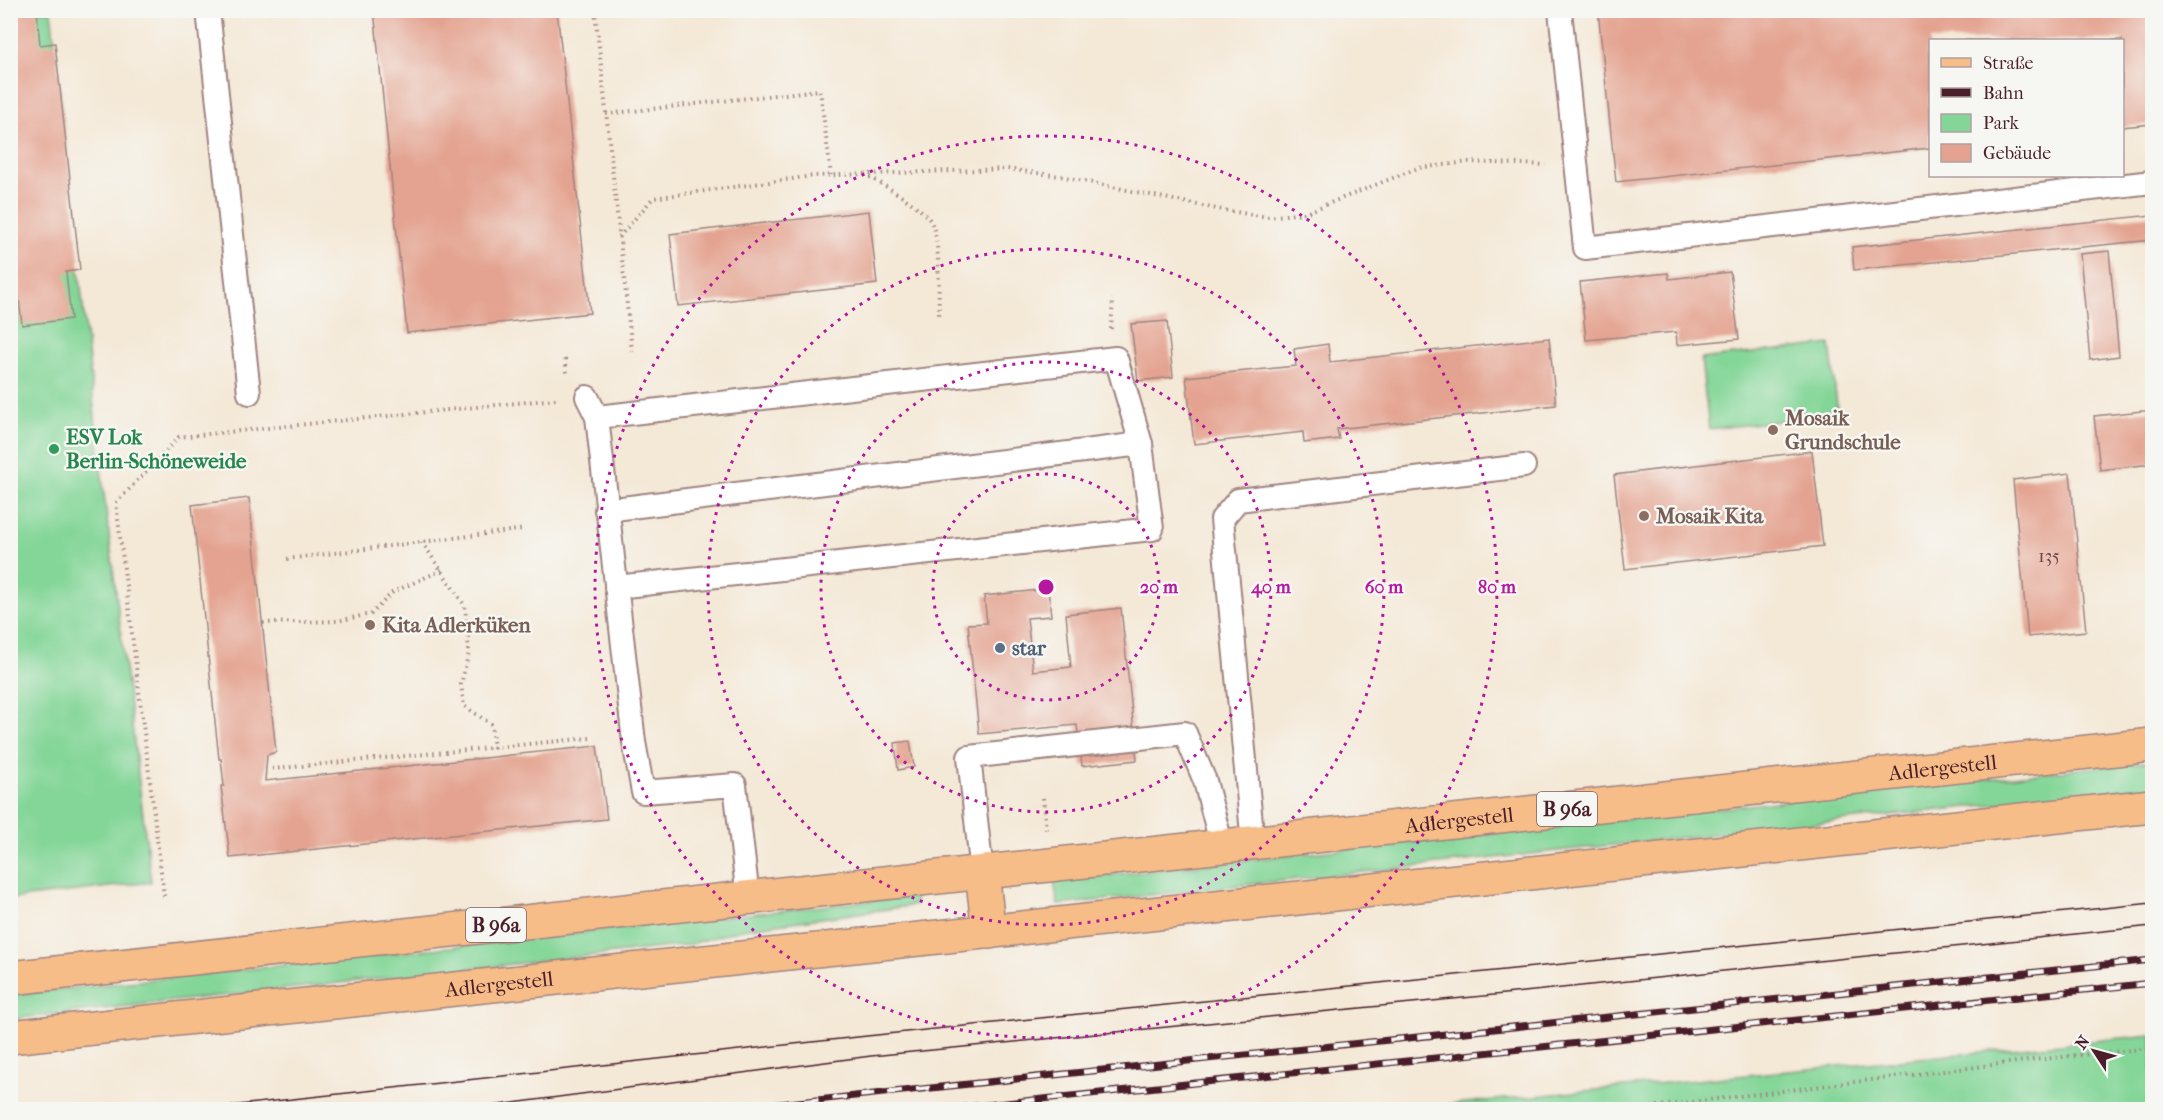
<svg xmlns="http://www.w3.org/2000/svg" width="2163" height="1120" font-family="'IM FELL French Canon',serif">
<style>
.green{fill:#84d698;stroke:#677a62;stroke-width:1.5}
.building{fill:#e4a390}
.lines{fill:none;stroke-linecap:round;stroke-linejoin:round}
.lane-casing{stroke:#9f8480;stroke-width:26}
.primary-casing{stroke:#9f8480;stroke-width:36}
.path{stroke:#9f8480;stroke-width:4;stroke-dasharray:1.5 4.5;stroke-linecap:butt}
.lane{stroke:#fff;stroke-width:22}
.primary{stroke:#f7bd88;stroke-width:33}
.tram{stroke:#4a1f2b;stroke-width:1.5}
.rail-casing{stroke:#4a1f2b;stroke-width:7}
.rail{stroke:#f6f6f2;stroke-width:4.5;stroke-dasharray:14;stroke-linecap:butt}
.ring{fill:none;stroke:#b5179e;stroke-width:3;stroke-dasharray:3 6}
.education-dot{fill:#8d6e63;stroke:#f6f6f2;stroke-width:2}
.leisure-dot{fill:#2e9e5b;stroke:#f6f6f2;stroke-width:2}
.service-dot{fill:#5c6f8a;stroke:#f6f6f2;stroke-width:2}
.labels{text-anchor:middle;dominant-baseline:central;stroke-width:5;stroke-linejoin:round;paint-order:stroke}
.number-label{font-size:18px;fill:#704044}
.shield{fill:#f6f6f2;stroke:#7e6067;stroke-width:1.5}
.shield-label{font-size:20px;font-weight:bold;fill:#4a1f2b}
.education-label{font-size:21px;font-weight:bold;fill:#785e54;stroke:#f6f6f2;text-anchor:start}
.leisure-label{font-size:21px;font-weight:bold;fill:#27864d;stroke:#f6f6f2;text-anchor:start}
.service-label{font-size:21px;font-weight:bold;fill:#4e5e75;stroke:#f6f6f2;text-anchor:start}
.street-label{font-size:21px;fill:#4a1f2b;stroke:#f6f6f2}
.centre{fill:#b5179e;stroke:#f6f6f2;stroke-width:3}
.ring-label{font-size:18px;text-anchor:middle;font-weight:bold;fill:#b5179e;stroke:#f6f6f2;stroke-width:5;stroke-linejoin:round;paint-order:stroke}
</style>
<rect width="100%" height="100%" fill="#f6f6f2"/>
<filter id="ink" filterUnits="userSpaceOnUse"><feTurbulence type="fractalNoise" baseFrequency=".0167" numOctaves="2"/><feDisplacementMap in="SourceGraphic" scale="12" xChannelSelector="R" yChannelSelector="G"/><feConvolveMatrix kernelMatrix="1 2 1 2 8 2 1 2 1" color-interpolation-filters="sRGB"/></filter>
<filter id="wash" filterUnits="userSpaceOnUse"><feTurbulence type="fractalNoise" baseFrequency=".008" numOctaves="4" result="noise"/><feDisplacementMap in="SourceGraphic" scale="24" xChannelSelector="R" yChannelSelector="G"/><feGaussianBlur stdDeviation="1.35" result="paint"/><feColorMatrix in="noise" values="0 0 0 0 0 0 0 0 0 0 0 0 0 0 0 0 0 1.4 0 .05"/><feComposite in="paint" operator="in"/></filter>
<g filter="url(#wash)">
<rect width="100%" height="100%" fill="#f4e8d6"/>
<g class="green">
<polygon points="10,11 51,11 97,436 151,882 11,899"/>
<polygon points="1830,344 1838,414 1709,429 1701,359"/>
<polygon points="2152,761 2152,787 1058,905 1054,881"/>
<polygon points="914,896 916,905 742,929 688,945 11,1019 10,995"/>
<polygon points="2152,1035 2152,1109 1404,1109"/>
</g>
<g id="blocks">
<g class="building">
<polygon points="10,10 37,10 40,45 55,43 80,270 66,272 71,319 22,325 10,219"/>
<polygon points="374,10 557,10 590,313 407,333"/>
<polygon points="1598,10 2152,10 2152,124 2122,127 2122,40 1930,40 1930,148 1616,182"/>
<polygon points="869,211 877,284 678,306 670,234"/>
<polygon points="2152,215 2152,240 1854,270 1852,247"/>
<polygon points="2109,251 2119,356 2090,360 2080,254"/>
<polygon points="1730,272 1739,339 1677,345 1676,332 1586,340 1580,282 1668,273 1669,279"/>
<polygon points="1167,321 1173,377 1138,381 1131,324"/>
<polygon points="1549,338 1556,405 1337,429 1339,439 1304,443 1303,432 1194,444 1186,377 1296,366 1294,349 1328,344 1330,362"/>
<polygon points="2152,410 2152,464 2100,470 2094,416"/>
<polygon points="1812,451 1823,546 1625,569 1614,475"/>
<polygon points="2070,473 2086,631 2028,637 2013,480"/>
<polygon points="249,498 276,752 267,755 265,781 597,746 607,819 230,858 221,786 224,786 221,759 219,759 192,505"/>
<polygon points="1048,589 1051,616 1027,618 1033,671 1071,667 1066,614 1121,608 1137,760 1082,766 1077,725 979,734 968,624 987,623 984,596"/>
<polygon points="910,741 914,767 898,770 895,743"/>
</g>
</g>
</g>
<g filter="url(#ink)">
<use href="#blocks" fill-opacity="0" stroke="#9f8480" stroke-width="1.5"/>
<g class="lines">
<defs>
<g id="lane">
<polyline points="208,10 249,393"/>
<polyline points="1560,10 1585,248 2152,182"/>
<polyline points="587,397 597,417 634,742 643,792 735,785 748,898"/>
<polyline points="597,417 1116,358 1141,444 1152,529 616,587"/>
<polyline points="606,510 1141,444"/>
<polyline points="1253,844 1222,519 1238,500 1524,466"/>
<polyline points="982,873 969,757 1185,733 1205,781 1222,847"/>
</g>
<g id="primary">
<polyline points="982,873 989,932"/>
<path id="s1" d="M 10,978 L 2152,745"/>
<path id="s2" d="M 10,1037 L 2152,806"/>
</g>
</defs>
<use href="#lane" class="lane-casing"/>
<use href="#primary" class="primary-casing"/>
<g class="path">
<polyline points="595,10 632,351"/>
<polyline points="606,114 820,90 831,175"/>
<path d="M 865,174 C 881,184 926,208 932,224 C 941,247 938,293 939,318"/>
<polyline points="619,237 653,198 813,176 1007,169 1060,176 1217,209 1267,217 1305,213 1418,168 1469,162 1546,165"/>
<polyline points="1111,329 1113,299"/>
<polyline points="565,359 567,373"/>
<polyline points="422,542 465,606 469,652 461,684 464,706 491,724 494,748"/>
<polyline points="287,559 525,529"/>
<polyline points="263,623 337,621 371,614 393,592 442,570"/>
<polyline points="272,769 590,738"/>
<polyline points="1043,798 1046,830"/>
<polyline points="164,896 116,503 179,437 556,399"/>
<polyline points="1627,1110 2033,1060 2152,1048"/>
</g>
<use href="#lane" class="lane"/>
<use href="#primary" class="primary"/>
<g class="tram">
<polyline points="193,1110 867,1036 2152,903"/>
<polyline points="460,1110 871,1056 1504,994 2152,926"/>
</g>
<defs>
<g id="rail">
<polyline points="721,1110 2152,960"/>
<polyline points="938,1110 2152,983"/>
</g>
</defs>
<use href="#rail" class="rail-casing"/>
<use href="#rail" class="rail"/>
</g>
</g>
<g class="ring">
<circle cx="1046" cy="587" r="113"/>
<circle cx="1046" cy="587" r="225"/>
<circle cx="1046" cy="587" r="338"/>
<circle cx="1046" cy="587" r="451"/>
</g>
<g class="education-dot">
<circle cx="1773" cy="430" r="6"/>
<circle cx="1644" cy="516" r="6"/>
<circle cx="370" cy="625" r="6"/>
</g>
<circle class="leisure-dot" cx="54" cy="449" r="6"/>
<circle class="service-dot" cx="1000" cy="648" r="6"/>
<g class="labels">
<g class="number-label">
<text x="2049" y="556">135</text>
</g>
<g class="shield">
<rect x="1537" y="792" width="60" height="34" rx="4.5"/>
<rect x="466" y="908" width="60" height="34" rx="4.5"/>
</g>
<g class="shield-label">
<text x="1567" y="809">B 96a</text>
<text x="496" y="925">B 96a</text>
</g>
<g class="education-label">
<text x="1785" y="418">Mosaik<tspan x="1785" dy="24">Grundschule</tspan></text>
<text x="1656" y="516">Mosaik Kita</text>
<text x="382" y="625">Kita Adlerküken</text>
</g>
<g class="leisure-label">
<text x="66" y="437">ESV Lok<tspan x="66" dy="24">Berlin-Schöneweide</tspan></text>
</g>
<g class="service-label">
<text x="1012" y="648">star</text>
</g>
<g class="street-label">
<text stroke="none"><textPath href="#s1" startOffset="1944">Adlergestell</textPath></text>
<text stroke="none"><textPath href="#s1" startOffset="1458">Adlergestell</textPath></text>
<text stroke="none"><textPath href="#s2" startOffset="492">Adlergestell</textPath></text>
</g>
</g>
<circle cx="1046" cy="587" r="9" class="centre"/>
<g class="ring-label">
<text x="1159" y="593">20 m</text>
<text x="1271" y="593">40 m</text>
<text x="1384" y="593">60 m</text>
<text x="1497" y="593">80 m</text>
</g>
<rect width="2163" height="1120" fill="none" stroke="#f6f6f2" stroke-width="36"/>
<rect x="1929" y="39" width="195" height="138" fill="#f6f6f2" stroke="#b1a0a2" stroke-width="1.5"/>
<rect x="1941" y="58" width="30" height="9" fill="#f7bd88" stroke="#b1a0a2" stroke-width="1.5"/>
<text x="1983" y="69" font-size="18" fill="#4a1f2b">Straße</text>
<rect x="1941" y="88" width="30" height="9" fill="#4a1f2b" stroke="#b1a0a2" stroke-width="1.5"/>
<text x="1983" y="99" font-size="18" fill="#4a1f2b">Bahn</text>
<rect x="1941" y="114" width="30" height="18" fill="#84d698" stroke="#b1a0a2" stroke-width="1.5"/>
<text x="1983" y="129" font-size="18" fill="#4a1f2b">Park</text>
<rect x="1941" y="144" width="30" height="18" fill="#e4a390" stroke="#b1a0a2" stroke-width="1.5"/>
<text x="1983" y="159" font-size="18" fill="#4a1f2b">Gebäude</text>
<g transform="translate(2094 1051) rotate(306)" stroke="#f6f6f2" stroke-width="4.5" paint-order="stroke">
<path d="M0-4.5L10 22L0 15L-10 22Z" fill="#4a1f2b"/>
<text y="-9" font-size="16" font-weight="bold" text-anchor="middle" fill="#4a1f2b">N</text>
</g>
</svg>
